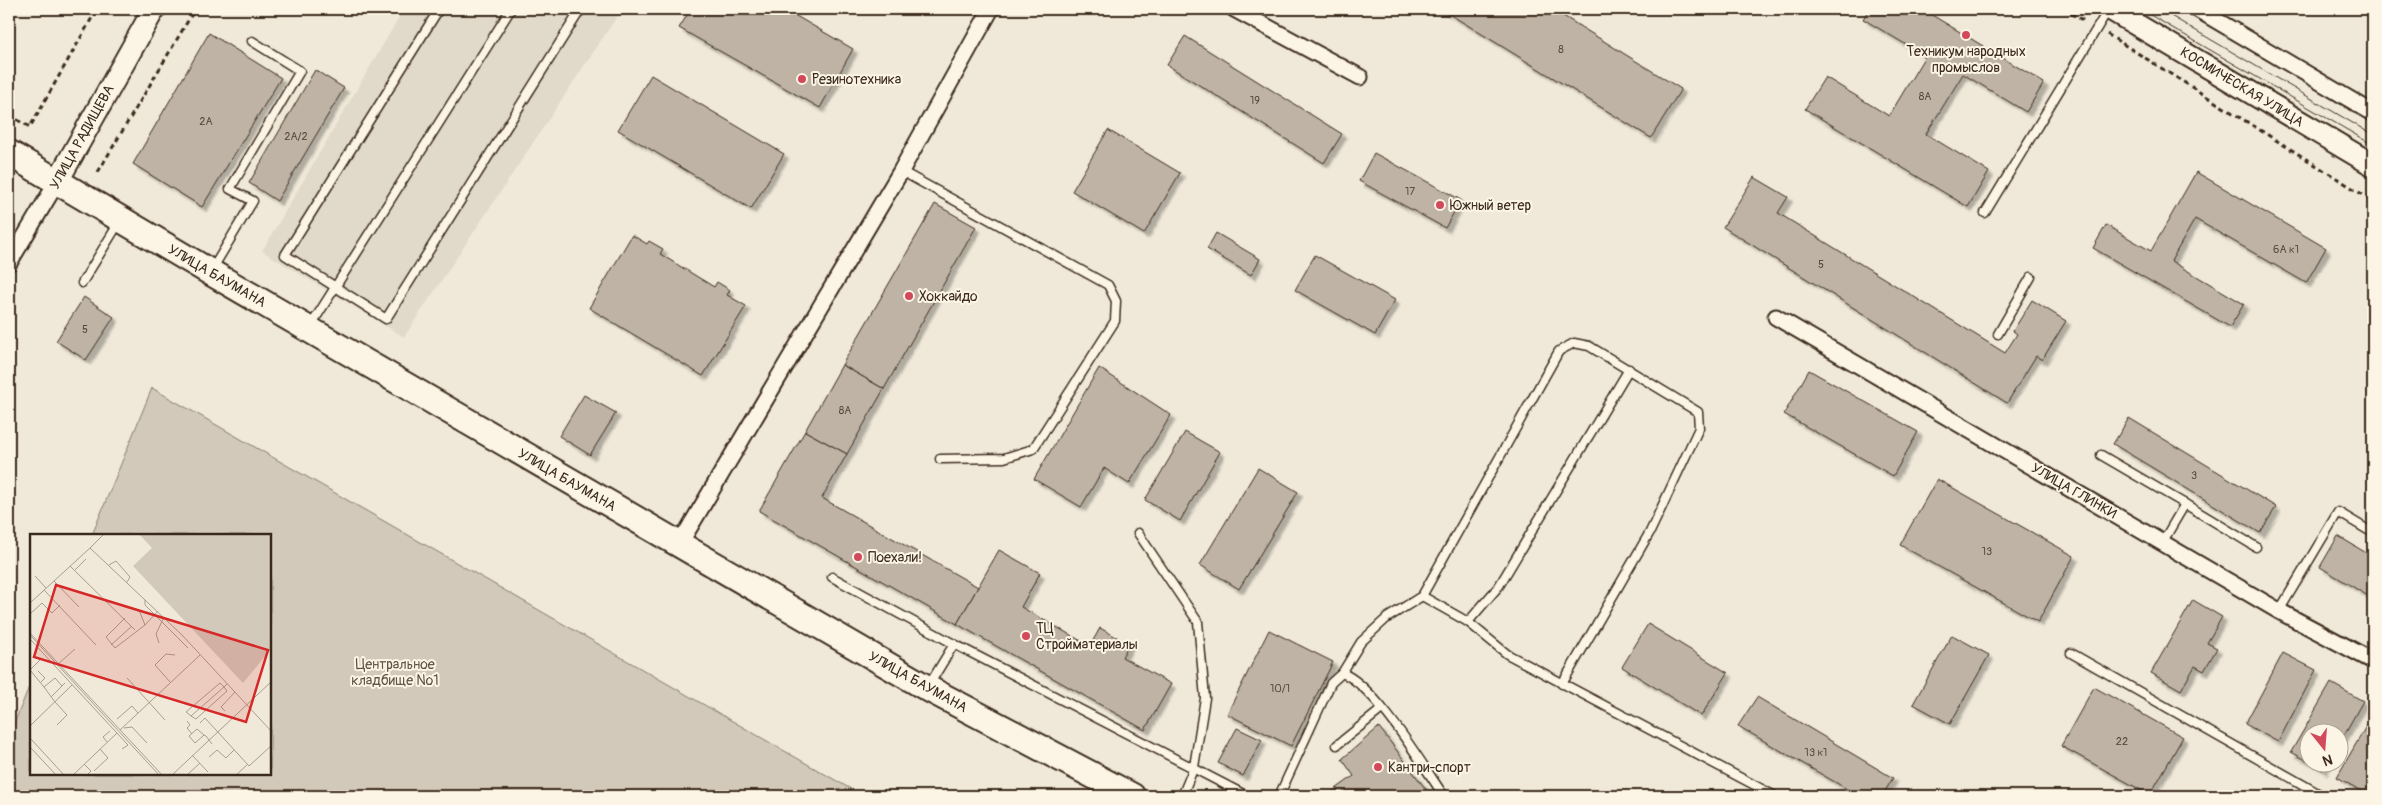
<svg xmlns="http://www.w3.org/2000/svg" width="2382" height="805" font-family="Pangolin,sans-serif">
<style>
.built{fill:#e1d9c9}
.green{fill:#d2c9ba;stroke:#867a6c}
.building{fill:#beb3a4;stroke:#3b2a1e;filter:url(#shadow)}
.lines{fill:none;stroke-linecap:round;stroke-linejoin:round}
.lane-casing{stroke:#3b2a1e;stroke-width:11}
.street-casing{stroke:#3b2a1e;stroke-width:19}
.secondary-casing{stroke:#3b2a1e;stroke-width:25}
.primary-casing{stroke:#3b2a1e;stroke-width:29}
.path{stroke:#3b2a1e;stroke-width:3;stroke-dasharray:5 4;stroke-linecap:butt}
.lane{stroke:#fcf5e5;stroke-width:8}
.street{stroke:#fcf5e5;stroke-width:15}
.secondary{stroke:#fcf5e5;stroke-width:21}
.primary{stroke:#fcf5e5;stroke-width:25}
.tram{stroke:#3b2a1e;stroke-width:1}
.poi-dot{fill:#d1495b;stroke:#fcf5e5;stroke-width:2}
.labels{text-anchor:middle;dominant-baseline:central;stroke-width:4;stroke-linejoin:round;paint-order:stroke}
.number-label{font-size:11px;fill:#5c4c40}
.poi-label{font-size:14px;fill:#3b2a1e;stroke:#fcf5e5;text-anchor:start}
.street-label{font-size:14px;fill:#3b2a1e;stroke:#fcf5e5}
.park-label{font-size:14px;fill:#615245;stroke:#fcf5e5}
.inset-road{fill:none;stroke:#a89d8e;stroke-width:1}
.view{fill:#d62828;fill-opacity:0.15;stroke:#d62828;stroke-width:2.5}
.inset-edge{fill:none;stroke:#3b2a1e;stroke-width:2.5}
</style>
<defs>
<filter id="shadow"><feDropShadow dx="4.5" dy="4.5" stdDeviation="1" flood-color="#0004"/></filter>
</defs>
<rect width="100%" height="100%" fill="#f0e9d9"/>
<filter id="ink" filterUnits="userSpaceOnUse"><feTurbulence type="fractalNoise" baseFrequency=".02" numOctaves="2"/><feDisplacementMap in="SourceGraphic" scale="10" xChannelSelector="R" yChannelSelector="G"/><feConvolveMatrix kernelMatrix="1 2 1 2 8 2 1 2 1" color-interpolation-filters="sRGB"/></filter>
<g filter="url(#ink)">
<polygon class="built" points="404,9 622,9 404,337 262,251"/>
<polygon class="green" points="152,388 863,796 9,796 9,736 31,682 31,774 270,774 270,535 92,535"/>
<g class="building">
<polygon points="691,9 784,9 853,49 820,108 679,28"/>
<polygon points="1441,9 1552,9 1681,89 1651,138"/>
<polygon points="1869,9 1922,9 2044,83 2026,112 1963,74 1926,134 1989,172 1968,207 1805,109 1825,77 1889,116 1925,56 1863,19"/>
<polygon points="209,33 281,78 202,207 133,164"/>
<polygon points="1185,36 1342,134 1324,163 1167,65"/>
<polygon points="315,70 344,88 277,201 249,183"/>
<polygon points="651,75 784,154 751,209 618,130"/>
<polygon points="1108,130 1180,173 1144,234 1072,191"/>
<polygon points="1374,153 1461,200 1445,228 1359,181"/>
<polygon points="2196,172 2326,248 2306,283 2195,219 2171,261 2244,304 2230,327 2093,248 2106,225 2151,251"/>
<polygon points="1754,177 1788,197 1778,213 2005,353 2017,334 2013,331 2032,300 2066,321 2042,360 2036,356 2007,403 1723,227"/>
<polygon points="935,204 976,227 884,389 842,365"/>
<polygon points="1216,233 1260,259 1251,275 1207,249"/>
<polygon points="632,235 647,244 649,241 663,249 660,254 714,287 717,282 730,290 727,295 746,306 703,376 589,308"/>
<polygon points="1315,255 1395,300 1375,335 1295,290"/>
<polygon points="84,297 114,317 86,360 56,341"/>
<polygon points="842,365 884,389 847,454 805,431"/>
<polygon points="1099,368 1171,415 1129,484 1104,468 1081,507 1034,479"/>
<polygon points="1809,370 1918,432 1893,476 1784,414"/>
<polygon points="584,395 616,413 590,455 559,436"/>
<polygon points="2129,418 2276,507 2260,533 2113,444"/>
<polygon points="805,431 847,454 822,498 978,587 957,624 759,511"/>
<polygon points="1185,432 1220,452 1180,521 1145,500"/>
<polygon points="1258,468 1298,492 1239,589 1200,565"/>
<polygon points="1937,479 2074,556 2038,622 1900,545"/>
<polygon points="2338,536 2373,557 2373,599 2320,567"/>
<polygon points="999,550 1040,573 1021,607 1090,646 1100,628 1129,644 1122,657 1171,684 1145,730 957,624"/>
<polygon points="2193,600 2222,617 2207,643 2217,648 2204,671 2195,666 2181,690 2151,673"/>
<polygon points="1648,624 1728,673 1701,716 1622,667"/>
<polygon points="1269,630 1333,662 1291,746 1227,714"/>
<polygon points="1952,635 1989,655 1950,724 1913,704"/>
<polygon points="2283,653 2316,670 2278,742 2245,724"/>
<polygon points="2331,683 2363,701 2340,742 2340,732 2310,732 2310,762 2291,752"/>
<polygon points="2094,687 2183,737 2150,795 2061,746"/>
<polygon points="1757,697 1893,778 1882,796 1859,796 1738,726"/>
<polygon points="2372,716 2373,780 2366,794 2337,777"/>
<polygon points="1379,727 1431,796 1326,796 1354,776 1342,759"/>
<polygon points="1237,728 1262,740 1243,776 1218,763"/>
<polygon points="2310,762 2327,762 2323,770"/>
</g>
<g class="lines">
<defs>
<g id="lane">
<polyline points="439,9 285,255 386,319 581,9"/>
<polyline points="901,171 1108,285 1116,301 1115,321 1033,449 1004,458 940,459"/>
<polyline points="1985,213 2108,10"/>
<polyline points="213,268 253,201 230,189 300,71 252,41"/>
<polyline points="82,283 120,221"/>
<polyline points="310,327 511,9"/>
<polyline points="1998,334 2031,277"/>
<polyline points="2101,455 2185,504"/>
<polyline points="1138,533 1198,622 1205,698 1194,767 1182,796"/>
<polyline points="2162,543 2185,504 2256,547"/>
<polyline points="832,577 954,644 1247,796"/>
<polyline points="1422,596 1468,622 1507,654 1775,796"/>
<polyline points="2279,611 2338,512 2373,533"/>
<polyline points="1468,622 1499,586 1629,369"/>
<polyline points="2071,653 2323,796"/>
<polyline points="1342,673 1361,642 1387,618 1422,596 1559,351 1574,343 1589,346 1698,412 1699,428 1650,532 1562,684"/>
<polyline points="929,685 954,644"/>
<polyline points="1337,745 1382,709"/>
<path d="M 1279,796 L 1331,683 L 1342,673 C 1375,685 1423,766 1444,796"/>
</g>
<g id="street">
<polyline points="1234,9 1360,77"/>
<polyline points="2197,9 2373,113"/>
<polyline points="9,263 57,182"/>
<polyline points="1776,317 2279,611 2373,661"/>
<polyline points="679,545 901,171 991,9"/>
</g>
<g id="secondary">
<polyline points="2110,9 2373,165"/>
<polyline points="57,182 154,9"/>
</g>
<polyline id="primary" points="9,153 210,272 927,688 1132,796"/>
</defs>
<use href="#lane" class="lane-casing"/>
<use href="#street" class="street-casing"/>
<use href="#secondary" class="secondary-casing"/>
<use href="#primary" class="primary-casing"/>
<g class="path">
<polyline points="2063,9 2086,22"/>
<polyline points="2107,34 2373,201"/>
<polyline points="9,115 30,127 97,9"/>
<polyline points="98,172 195,9"/>
</g>
<use href="#lane" class="lane"/>
<use href="#street" class="street"/>
<use href="#secondary" class="secondary"/>
<use href="#primary" class="primary"/>
<g class="tram">
<polyline points="2140,9 2373,145"/>
<polyline points="2159,9 2373,135"/>
</g>
</g>
</g>
<g class="poi-dot">
<circle cx="1966" cy="35" r="5"/>
<circle cx="802" cy="79" r="5"/>
<circle cx="1440" cy="205" r="5"/>
<circle cx="909" cy="296" r="5"/>
<circle cx="858" cy="557" r="5"/>
<circle cx="1026" cy="636" r="5"/>
<circle cx="1378" cy="767" r="5"/>
</g>
<g class="labels">
<g class="number-label">
<text x="1561" y="49">8</text>
<text x="1925" y="96">8А</text>
<text x="1255" y="100">19</text>
<text x="206" y="121">2А</text>
<text x="296" y="136">2А/2</text>
<text x="1410" y="191">17</text>
<text x="2286" y="249">6А к1</text>
<text x="1821" y="264">5</text>
<text x="85" y="329">5</text>
<text x="845" y="410">8А</text>
<text x="2194" y="475">3</text>
<text x="1987" y="551">13</text>
<text x="1280" y="688">10/1</text>
<text x="2122" y="741">22</text>
<text x="1816" y="752">13 к1</text>
</g>
<g class="poi-label">
<text x="1966" y="51" text-anchor="middle">Техникум народных<tspan x="1966" dy="16">промыслов</tspan></text>
<text x="812" y="79">Резинотехника</text>
<text x="1450" y="205">Южный ветер</text>
<text x="919" y="296">Хоккайдо</text>
<text x="868" y="557">Поехали!</text>
<text x="1036" y="628">ТЦ<tspan x="1036" dy="16">Стройматериалы</tspan></text>
<text x="1388" y="767">Кантри-спорт</text>
</g>
<g class="street-label">
<text transform="translate(2242 87) rotate(31)">КОСМИЧЕСКАЯ УЛИЦА</text>
<text transform="translate(82 137) rotate(-61)">УЛИЦА РАДИЩЕВА</text>
<text transform="translate(217 276) rotate(30)">УЛИЦА БАУМАНА</text>
<text transform="translate(567 480) rotate(30)">УЛИЦА БАУМАНА</text>
<text transform="translate(2074 491) rotate(30)">УЛИЦА ГЛИНКИ</text>
<text transform="translate(918 682) rotate(29)">УЛИЦА БАУМАНА</text>
</g>
<g class="park-label">
<text x="395" y="664">Центральное<tspan x="395" dy="16">кладбище №1</tspan></text>
</g>
</g>
<g transform="translate(30 534)">
<rect width="241" height="241" fill="#f0e9d9"/>
<path d="M 109,0 L 241,0 L 241,115 L 213,149 L 103,32 L 122,14 Z" fill="#d2c9ba"/>
<path class="inset-road" d="M 60,14 L 74,0M 79,31 L 86,27 L 100,43 L 97,48M 40,32 L 105,96M 45,36 L 56,25M 5,42 L 16,54M 24,47 L 49,73M 14,56 L 66,111M 115,66 L 115,71 L 158,114M 0,69 L 60,14 L 152,101 L 242,198M 109,76 L 115,91 L 128,77M 0,80 L 12,69 L 22,79 L 30,71M 95,84 L 76,103 L 85,114 L 115,91M 0,99 L 133,242M 0,101 L 130,242M 0,105 L 98,211 L 92,215M 129,109 L 126,100 L 134,83M 81,111 L 102,92M 10,126 L 0,136 L 14,153M 28,130 L 45,115M 8,137 L 15,144 L 11,148M 97,144 L 135,186M 140,148 L 125,131 L 136,120 L 145,121M 21,163 L 35,149M 25,168 L 14,153 L 25,144 L 32,152M 25,168 L 37,181 L 27,191M 195,177 L 191,173 L 205,158M 161,182 L 156,178 L 190,149 L 194,153 L 197,157 L 166,185 L 161,182 L 194,153 L 197,150M 87,185 L 102,172 L 108,179M 157,187 L 160,191 L 157,194 L 162,200M 170,189 L 175,184 L 219,232 L 242,211M 0,192 L 42,151M 94,194 L 102,193 L 117,209M 90,196 L 170,121M 174,201 L 165,209 L 159,202 L 167,195 L 174,201 L 176,202 L 182,210M 0,204 L 35,242M 77,208 L 73,203 L 80,197M 0,213 L 27,242M 162,221 L 178,238M 179,223 L 187,216 L 196,224 L 204,216M 54,230 L 61,237 L 57,241M 64,237 L 78,224 L 70,215M 42,242 L 87,199M 141,242 L 242,147M 156,242 L 170,229M 205,242 L 218,230"/>
<path class="view" d="M 26,51 L 238,116 L 216,188 L 4,123 Z"/>
<rect width="241" height="241" class="inset-edge"/>
</g>
<rect width="2382" height="805" fill="none" stroke="#fcf5e5" stroke-width="30"/>
<rect x="15" y="15" width="2352" height="775" fill="none" stroke="#3b2a1e" stroke-width="2" filter="url(#ink)"/>
<g transform="translate(2324 748) rotate(163)"><circle r="24" fill="#fcf5e5" stroke="#afa495"/>
<path d="M0-4L9 19L0 12L-9 19Z" fill="#d1495b"/>
<text y="-8" font-size="14" font-weight="bold" text-anchor="middle" fill="#3b2a1e">N</text>
</g>
</svg>
